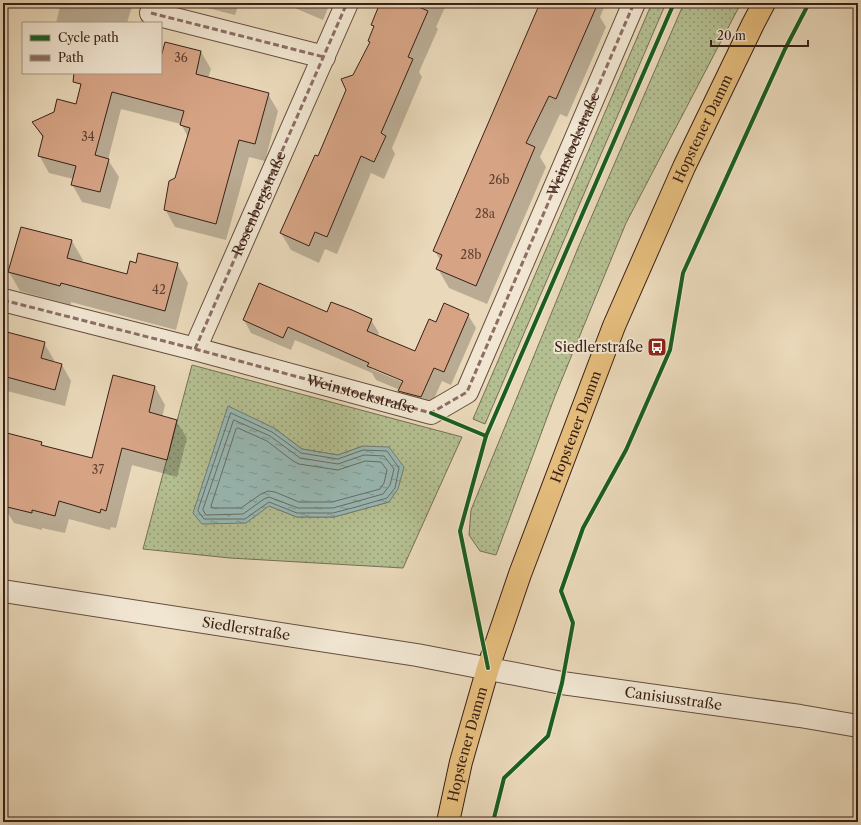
<svg xmlns="http://www.w3.org/2000/svg" width="861" height="825" font-family="'Libre Caslon Text',serif">
<style>
.grass{fill:url(#grass-dots);stroke:#767054;fill-rule:evenodd}
.water{fill:url(#water-ripples);stroke:#727c75}
.shadow{fill:#0003;fill-rule:evenodd}
.lines{fill:none;stroke-linecap:round;stroke-linejoin:round}
.shore{stroke:#686c66;stroke-width:1}
.building{fill:#d6a485;stroke:#392016}
.minor-casing{stroke:#654e3f;stroke-width:24}
.major-casing{stroke:#392016;stroke-width:24}
.minor{stroke:#f1e6d2;stroke-width:22}
.major{stroke:#e4bc7c;stroke-width:22}
.quiet{stroke:#8d6e63;stroke-width:3;stroke-dasharray:6 3;stroke-linecap:butt}
.cycleway-casing{stroke:#f1e6d2;stroke-width:6}
.cycleway{stroke:#1b5e20;stroke-width:4}
.labels{text-anchor:middle;dominant-baseline:central;stroke-width:4;stroke-linejoin:round;paint-order:stroke}
.number-label{font-size:12px;fill:#604132}
.street-label{font-size:14px;fill:#392016;stroke:#f1e6d2}
.poi-label{font-size:14px;fill:#392016;stroke:#f1e6d2;text-anchor:end}
</style>
<defs>
<pattern id="grass-dots" width="8" height="8" patternUnits="userSpaceOnUse"><rect width="8" height="8" fill="#b4bf91"/><path d="M2 2h.1M6 6h.1" fill="none" stroke="#939b75" stroke-width="1.8" stroke-linecap="round"/></pattern>
<pattern id="water-ripples" width="26" height="14" patternUnits="userSpaceOnUse"><rect width="26" height="14" fill="#98b9b5"/><path d="M2 4q2-2 4 0t4 0M15 11q2-2 4 0t4 0" fill="none" stroke="#7d9692"/></pattern>
</defs>
<rect width="100%" height="100%" fill="#e9d8b9"/>
<filter id="stains"><feTurbulence type="fractalNoise" baseFrequency=".005" numOctaves="4"/><feColorMatrix values="0 0 0 0 .2 0 0 0 0 .09 0 0 0 0 .02 0 0 0 .5 -.17"/></filter>
<radialGradient id="worn" r=".72"><stop offset=".6" stop-color="#630" stop-opacity="0"/><stop offset="1" stop-color="#630" stop-opacity=".3"/></radialGradient>
<g class="grass">
<polygon points="652,3 666,3 485,424 473,419"/>
<polygon points="684,3 741,3 626,223 555,396 496,555 480,551 469,535 471,510 578,248"/>
<path d="M 192,365 L 462,437 L 403,568 L 230,558 L 143,549 ZM 274,428 L 302,449 L 338,455 L 363,446 L 389,502 L 334,517 L 297,517 L 269,506 Z"/>
</g>
<polygon class="water" points="228,406 274,428 302,449 338,455 363,446 389,447 404,467 398,489 389,502 334,517 297,517 269,506 246,523 202,524 193,513"/>
<g class="shadow">
<polygon points="3,3 8,3 4,17 3,17"/>
<polygon points="61,3 133,3 127,23 56,23"/>
<polygon points="188,3 239,3 235,15"/>
<polygon points="283,3 330,3 323,20"/>
<polygon points="383,3 447,3 436,27 438,29 419,72 422,77 392,148 395,154 384,179 371,173 337,254 325,249 319,263 291,250 281,233 318,157 354,76 370,44 369,41 374,27 373,25"/>
<polygon points="542,3 606,3 600,17 606,27 567,117 560,114 540,157 546,167 487,304 449,288 438,269 441,262 435,251"/>
<polygon points="166,43 201,52 211,69 208,78 268,94 278,111 265,161 249,157 226,240 175,227 165,209 176,178 188,137 181,124 121,109 108,160 119,177 110,209 82,202 72,184 73,179 49,173 39,155 44,140 33,122 77,105 85,73 161,73 161,61"/>
<polygon points="72,241 83,260 82,263 128,275 136,264 177,264 188,283 176,330 71,302 71,305 20,291 9,272"/>
<path d="M 327,313 L 371,320 L 379,333 L 377,336 L 416,353 L 437,323 L 468,315 L 476,328 L 451,385 L 442,381 L 429,410 L 407,404 L 400,391 L 400,390 L 376,380 L 372,373 L 295,340 L 291,350 L 251,333 L 244,320 ZM 371,367 L 408,382 L 407,384 L 371,369 Z"/>
<polygon points="3,332 44,343 54,360 53,362 62,365 71,381 65,406 3,390"/>
<polygon points="155,387 165,405 162,417 176,421 187,438 177,477 132,465 116,528 111,527 110,530 69,519 65,533 42,528 42,530 14,523 3,505 3,433 41,443 43,446 93,459"/>
</g>
<g class="lines">
<g class="shore">
<polygon points="231,413 272,432 301,453 338,459 363,450 387,451 399,468 395,488 387,498 356,507 333,513 297,513 269,502 245,519 204,519 198,511"/>
<polygon points="234,420 270,436 300,458 338,464 364,455 384,456 394,469 390,485 383,494 333,508 298,508 269,497 264,499 243,514 206,515 203,510"/>
<polygon points="238,428 267,441 293,461 299,464 338,470 365,461 381,462 387,470 384,483 380,489 332,502 299,502 275,492 268,491 261,494 241,508 212,508 211,506 236,429"/>
</g>
</g>
<g class="building">
<polygon points="380,3 410,3 428,11 408,57 413,59 381,133 386,136 374,162 361,156 327,237 315,232 309,246 280,233 315,155 318,156 346,90 341,79 353,75 370,42 368,41 374,26 371,25"/>
<polygon points="540,3 598,3 556,99 549,96 526,143 535,147 476,286 436,269 442,255 433,251"/>
<polygon points="165,42 201,51 196,74 269,93 255,144 239,140 216,224 164,210 169,181 175,178 190,128 180,125 184,111 112,92 95,155 109,159 100,192 71,185 76,166 38,156 43,136 32,122 54,112 57,99 76,104 81,84 73,82 74,73 161,73 161,57"/>
<polygon points="21,227 72,240 67,258 127,274 130,261 136,263 138,253 178,263 165,311 61,283 60,286 8,272"/>
<polygon points="259,283 327,312 331,302 352,310 372,319 367,331 415,351 429,319 436,322 444,303 469,314 444,372 434,368 421,397 398,391 403,381 367,366 369,363 288,327 283,338 243,320"/>
<polygon points="3,331 45,342 41,358 62,364 55,390 3,376"/>
<polygon points="113,375 155,386 149,412 177,420 167,460 122,448 106,511 101,509 100,513 59,501 55,516 32,510 32,513 3,506 3,432 42,442 41,445 92,458"/>
</g>
<g class="lines">
<defs>
<g id="minor">
<polyline points="151,13 324,57"/>
<path id="s1" d="M 3,300 L 195,349 L 431,413 L 467,392 L 634,3"/>
<path id="s2" d="M 195,349 L 347,3"/>
<path id="s3" d="M 3,591 L 417,655 L 562,683 L 800,716 L 858,726"/>
</g>
<g id="major">
<path id="s4" d="M 448,822 L 461,762 L 488,668 L 520,574 L 614,326 L 684,167 L 753,24 L 764,3"/>
</g>
</defs>
<use href="#minor" class="minor-casing"/>
<use href="#major" class="major-casing"/>
<use href="#minor" class="minor"/>
<use href="#major" class="major"/>
<g class="quiet">
<polyline points="151,13 324,57"/>
<polyline points="3,300 195,349 431,413 467,392 634,3"/>
<polyline points="195,349 347,3"/>
</g>
<defs>
<g id="cycleway">
<polyline points="431,413 486,436"/>
<polyline points="488,668 460,531 486,436 674,3"/>
<polyline points="493,822 504,778 548,736 562,683 573,623 561,591 583,528 626,450 670,350 683,273 785,49 809,3"/>
</g>
</defs>
<use href="#cycleway" class="cycleway-casing"/>
<use href="#cycleway" class="cycleway"/>
</g>
<defs>
<symbol id="bus-square" viewBox="-11 -11 22 22"><rect x="-9" y="-9" width="18" height="18" rx="4" fill="#8f2418" stroke="#f1e6d2"/><path d="M-5-6H5V4H4V6H2V4H-2V6H-4V4H-5ZM-3.5-4V0h7V-4ZM-3.5 1.2v1.5H-2V1.2ZM2 1.2v1.5H3.5V1.2Z" fill="#fff"/></symbol>
</defs>
<g fill-rule="evenodd">
<use href="#bus-square" x="646" y="336" width="22" height="22"/>
</g>
<g class="labels">
<g class="number-label">
<text x="181" y="57">36</text>
<text x="88" y="136">34</text>
<text x="499" y="179">26b</text>
<text x="485" y="213">28a</text>
<text x="471" y="254">28b</text>
<text x="159" y="289">42</text>
<text x="98" y="469">37</text>
</g>
<g class="street-label">
<text stroke="none"><textPath href="#s4" startOffset="740">Hopstener Damm</textPath></text>
<text stroke="none"><textPath href="#s1" startOffset="754">Weinstockstraße</textPath></text>
<text stroke="none"><textPath href="#s2" startOffset="159">Rosenbergstraße</textPath></text>
<text stroke="none"><textPath href="#s1" startOffset="370">Weinstockstraße</textPath></text>
<text stroke="none"><textPath href="#s4" startOffset="416">Hopstener Damm</textPath></text>
<text stroke="none"><textPath href="#s3" startOffset="246">Siedlerstraße</textPath></text>
<text stroke="none"><textPath href="#s3" startOffset="679">Canisiusstraße</textPath></text>
<text stroke="none"><textPath href="#s4" startOffset="80">Hopstener Damm</textPath></text>
</g>
<g class="poi-label">
<text x="643" y="347">Siedlerstraße</text>
</g>
</g>
<rect width="861" height="825" fill="none" stroke="#e9d8b9" stroke-width="16"/>
<rect x="4" y="4" width="853" height="817" fill="none" stroke="#392016" stroke-width="2"/>
<rect x="8" y="8" width="845" height="809" fill="none" stroke="#392016"/>
<rect x="22" y="22" width="140" height="52" fill="#f1e6d2" stroke="#a79787"/>
<rect x="30" y="35" width="20" height="6" fill="#1b5e20" stroke="#a79787"/>
<text x="58" y="42" font-size="12" fill="#392016">Cycle path</text>
<rect x="30" y="55" width="20" height="6" fill="#8d6e63" stroke="#a79787"/>
<text x="58" y="62" font-size="12" fill="#392016">Path</text>
<path d="M711 40v6h97v-6" fill="none" stroke="#392016" stroke-width="2"/>
<text x="717" y="40" font-size="12" fill="#392016" stroke="#f1e6d2" stroke-width="3" paint-order="stroke">20 m</text>
<rect width="100%" height="100%" filter="url(#stains)"/>
<rect width="100%" height="100%" fill="url(#worn)"/>
</svg>
